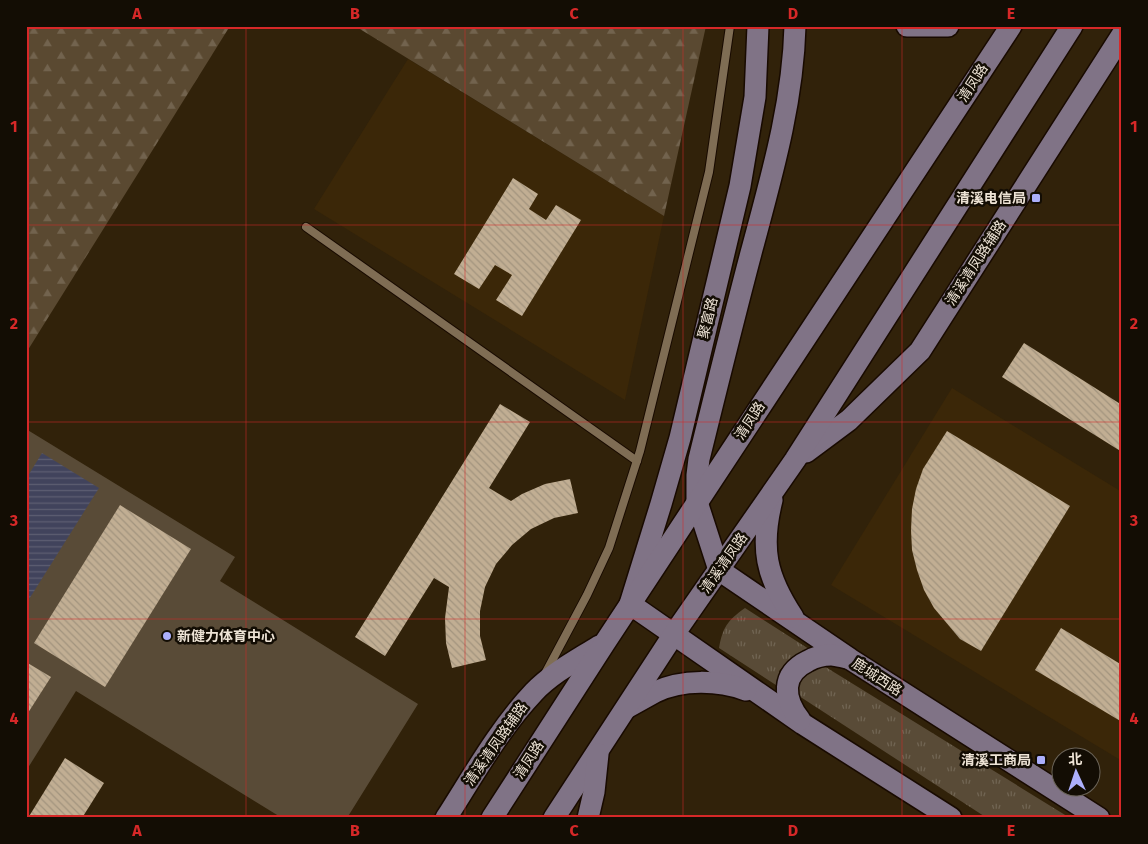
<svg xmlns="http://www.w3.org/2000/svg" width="1148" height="844" font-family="'Fira Sans','Noto Sans SC',sans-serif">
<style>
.built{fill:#3b2708}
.grass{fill:url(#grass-tufts)}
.forest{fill:url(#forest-firs)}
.park{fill:#594b37}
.water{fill:url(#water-rules)}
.building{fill:url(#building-back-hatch)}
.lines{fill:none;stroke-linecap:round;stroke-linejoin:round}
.lane-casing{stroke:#180a00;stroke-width:10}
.secondary-casing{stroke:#180a00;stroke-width:24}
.lane{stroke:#7f6d54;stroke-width:8}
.secondary{stroke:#807386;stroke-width:21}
.grid{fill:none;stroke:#d62828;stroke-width:1;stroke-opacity:0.55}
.poi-dot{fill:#acaffb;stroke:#130d04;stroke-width:2}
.labels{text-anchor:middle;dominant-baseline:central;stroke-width:5;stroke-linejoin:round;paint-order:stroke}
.street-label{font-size:14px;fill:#ede3d5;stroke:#130d04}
.poi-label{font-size:14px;font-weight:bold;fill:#ede3d5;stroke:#130d04;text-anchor:end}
.neatline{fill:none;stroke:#d62828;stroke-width:2}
.grid-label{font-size:16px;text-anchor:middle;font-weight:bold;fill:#d62828}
</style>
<defs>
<pattern id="grass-tufts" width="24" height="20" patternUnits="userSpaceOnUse" patternTransform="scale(1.25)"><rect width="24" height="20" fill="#594b37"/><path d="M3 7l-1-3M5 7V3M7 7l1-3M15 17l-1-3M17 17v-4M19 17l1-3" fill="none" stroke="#716553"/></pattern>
<pattern id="forest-firs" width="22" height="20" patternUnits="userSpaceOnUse" patternTransform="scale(1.25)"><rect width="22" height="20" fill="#5a4931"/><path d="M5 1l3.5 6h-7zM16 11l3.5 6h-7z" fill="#72634e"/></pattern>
<pattern id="water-rules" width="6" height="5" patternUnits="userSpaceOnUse" patternTransform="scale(1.25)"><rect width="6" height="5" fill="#41435c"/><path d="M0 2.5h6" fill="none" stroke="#5d5e72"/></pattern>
<pattern id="building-back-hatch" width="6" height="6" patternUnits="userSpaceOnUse" patternTransform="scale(1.25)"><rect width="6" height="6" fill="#c1ae93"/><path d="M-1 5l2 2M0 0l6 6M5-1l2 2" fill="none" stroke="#a2947e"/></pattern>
</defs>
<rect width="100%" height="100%" fill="#31220a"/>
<g class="built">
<polygon points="408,59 664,216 625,400 314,209"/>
<polygon points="952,388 1122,492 1122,761 831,585"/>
</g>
<g class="grass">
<path d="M 745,608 L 809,649 L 790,659 L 779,671 L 779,687 L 719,648 C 723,627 727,621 745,608 Z"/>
<polygon points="824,666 1070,818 987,818 799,696 797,684 810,669"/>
</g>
<g class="forest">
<polygon points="26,26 230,26 26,353"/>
<polygon points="355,26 706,26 664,216"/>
</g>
<polygon class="park" points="26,429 235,557 220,581 418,704 347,818 282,818 76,691 26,771"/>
<polygon class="water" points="42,453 99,488 26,604 26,479"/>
<g class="building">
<polygon points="513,178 538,194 529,209 546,220 556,205 581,220 522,316 496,300 512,275 495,265 479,289 454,274"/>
<polygon points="1024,343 1122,405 1122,452 1002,377"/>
<polygon points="500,404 530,422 489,488 511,501 522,494 545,484 570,479 578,513 554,518 531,529 512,545 496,564 485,587 480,611 480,636 486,660 452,668 446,643 445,618 449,587 434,578 385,656 355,637"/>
<polygon points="947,431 1070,506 981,651 960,639 934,608 924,590 917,570 912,550 911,530 912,509 916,489 923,469"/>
<polygon points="120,505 191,549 105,687 34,643"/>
<polygon points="1061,628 1122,665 1122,722 1035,670"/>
<polygon points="26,662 51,677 26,716"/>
<polygon points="65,758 104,783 82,818 28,818"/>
</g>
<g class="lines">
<defs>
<g id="lane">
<polyline points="306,227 637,461"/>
<polyline points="546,672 587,595 609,548 640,451 709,172 730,26"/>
</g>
<g id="secondary">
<polyline points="758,26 755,97 740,186 680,438 661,504 630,604 803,724 951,818"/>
<path d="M 795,26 C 793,104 771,178 751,253 C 733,321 716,390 699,459 L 697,475 L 697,502 L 719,570 L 850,659 L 1099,818"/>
<polyline points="907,26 948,26"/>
<polyline points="806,452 849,420 920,351 1122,35"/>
<path d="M 772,500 C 760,548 766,576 793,617"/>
<path d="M 628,707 C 637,702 646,697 655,692 C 683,679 718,680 746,690"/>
<path d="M 800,720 C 783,698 781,674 808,661 C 815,657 824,655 831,655 C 836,655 842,657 847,658"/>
<path d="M 446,818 C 473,776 499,729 534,692 C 552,673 577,660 599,646"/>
<polyline points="492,818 604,644 1011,26"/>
<polyline points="554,818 674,634 795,460 1072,26"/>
<polyline points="588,818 594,792 598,754"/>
</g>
</defs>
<use href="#lane" class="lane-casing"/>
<use href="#secondary" class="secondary-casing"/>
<use href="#lane" class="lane"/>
<use href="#secondary" class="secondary"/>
</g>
<path class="grid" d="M 246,26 L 246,818M 465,26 L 465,818M 683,26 L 683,818M 902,26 L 902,818M 26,225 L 1122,225M 26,422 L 1122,422M 26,619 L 1122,619"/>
<g class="poi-dot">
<rect x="1031" y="193" width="10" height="10" rx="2.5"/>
<circle cx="167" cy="636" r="5"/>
<rect x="1036" y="755" width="10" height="10" rx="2.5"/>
</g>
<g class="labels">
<g class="street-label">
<text transform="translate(973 83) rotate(-57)">清凤路</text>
<text transform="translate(976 263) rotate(-57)">清溪清凤路辅路</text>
<text transform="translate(708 318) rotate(-76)">聚富路</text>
<text transform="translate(750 421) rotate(-57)">清凤路</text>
<text transform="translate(724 563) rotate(-55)">清溪清凤路</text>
<text transform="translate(877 677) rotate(33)">鹿城西路</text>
<text transform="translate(496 744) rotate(-55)">清溪清凤路辅路</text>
<text transform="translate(529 760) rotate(-57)">清凤路</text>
</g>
<g class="poi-label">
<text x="1026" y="198">清溪电信局</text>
<text x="177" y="636" text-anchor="start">新健力体育中心</text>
<text x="1031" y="760">清溪工商局</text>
</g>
</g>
<rect width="1148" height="844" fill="none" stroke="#130d04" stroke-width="55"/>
<g transform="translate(1076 772) rotate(357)"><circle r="24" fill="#130d04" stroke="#6a6358"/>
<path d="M0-4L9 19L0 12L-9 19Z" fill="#acaffb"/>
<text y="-8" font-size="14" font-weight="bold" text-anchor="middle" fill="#ede3d5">北</text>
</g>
<rect x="28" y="28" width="1092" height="788" class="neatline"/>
<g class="grid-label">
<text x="137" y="19">A</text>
<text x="355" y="19">B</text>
<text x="574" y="19">C</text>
<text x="793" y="19">D</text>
<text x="1011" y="19">E</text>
<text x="14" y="132">1</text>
<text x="1134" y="132">1</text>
<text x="14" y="329">2</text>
<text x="1134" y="329">2</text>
<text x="14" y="526">3</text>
<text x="1134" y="526">3</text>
<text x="14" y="724">4</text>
<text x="1134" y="724">4</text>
<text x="137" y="836">A</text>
<text x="355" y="836">B</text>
<text x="574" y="836">C</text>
<text x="793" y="836">D</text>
<text x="1011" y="836">E</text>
</g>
</svg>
